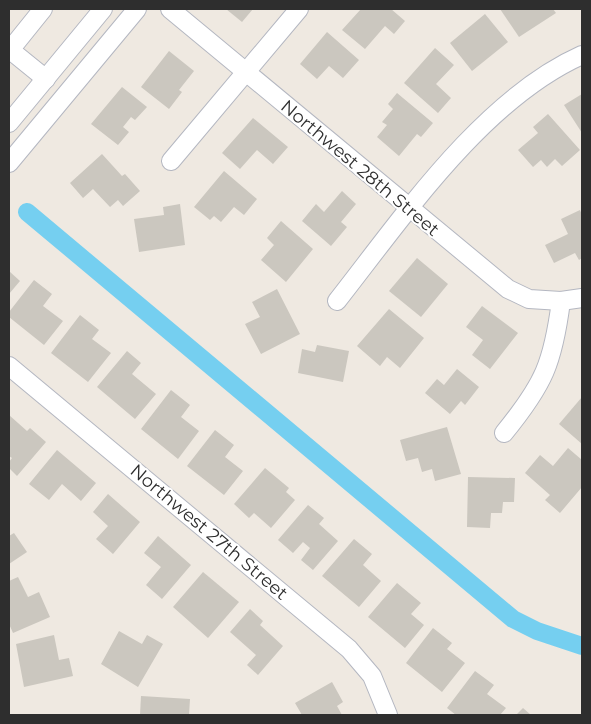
<svg xmlns="http://www.w3.org/2000/svg" width="591" height="724" font-family="Montserrat,sans-serif">
<style>
.lines{fill:none;stroke-linecap:round;stroke-linejoin:round}
.canal{stroke:#75cff0;stroke-width:18}
.building{fill:#cbc7bf}
.minor-casing{stroke:#b4b7c1;stroke-width:20}
.minor{stroke:#fff;stroke-width:18}
.labels{text-anchor:middle;dominant-baseline:central;stroke-width:4;stroke-linejoin:round;paint-order:stroke}
.street-label{font-size:18px;fill:#2e2e2e;stroke:#fff}
</style>
<rect width="100%" height="100%" fill="#efe9e1"/>
<g class="lines">
<polyline class="canal" points="27,212 513,619 537,631 582,646"/>
</g>
<g class="building">
<polygon points="226,9 253,9 242,22"/>
<polygon points="361,9 391,9 405,21 394,34 385,26 365,49 342,30"/>
<polygon points="500,9 553,9 556,13 519,37"/>
<polygon points="485,14 508,42 472,71 450,43"/>
<polygon points="327,32 359,60 343,78 329,66 317,79 300,64"/>
<polygon points="435,48 454,65 436,84 451,98 438,113 404,83"/>
<polygon points="169,51 194,71 179,90 182,92 169,109 141,87"/>
<polygon points="122,87 147,107 135,120 131,117 123,127 129,132 118,145 91,124"/>
<polygon points="397,93 433,123 421,137 417,134 399,156 377,137 387,125 382,122 393,109 388,104"/>
<polygon points="582,94 582,133 564,105"/>
<polygon points="548,114 580,150 562,166 555,159 547,167 541,160 533,167 518,150 538,133 533,127"/>
<polygon points="253,118 288,147 273,164 257,150 240,169 222,153"/>
<polygon points="102,154 122,176 125,174 140,191 123,206 118,200 110,207 93,189 83,198 70,183"/>
<polygon points="224,171 257,199 244,215 234,207 221,222 214,216 210,220 194,207"/>
<polygon points="342,191 356,204 341,222 347,227 331,246 302,221 316,204 324,212"/>
<polygon points="180,204 185,245 139,252 134,219 164,215 163,207"/>
<polygon points="580,210 582,215 582,258 579,260 575,253 554,263 545,245 568,234 561,219"/>
<polygon points="281,221 313,249 286,282 261,260 274,245 267,238"/>
<polygon points="417,258 448,284 421,317 389,291"/>
<polygon points="9,271 20,281 9,294"/>
<polygon points="34,280 52,294 43,306 63,321 44,345 9,317 9,312"/>
<polygon points="277,289 300,334 261,354 245,324 260,317 252,302"/>
<polygon points="482,306 518,333 490,369 472,355 483,340 466,327"/>
<polygon points="389,309 424,338 400,368 387,357 380,366 357,346"/>
<polygon points="80,315 99,330 92,339 111,353 88,382 51,353"/>
<polygon points="317,345 349,351 343,382 298,373 302,349 315,352"/>
<polygon points="127,351 141,363 132,374 156,394 135,419 97,387"/>
<polygon points="457,369 479,387 465,405 461,401 450,414 425,393 437,379 444,385"/>
<polygon points="171,390 190,405 181,417 199,431 178,459 141,429"/>
<polygon points="582,397 582,444 559,424"/>
<polygon points="9,415 27,431 30,428 46,442 17,476 9,468 9,462 12,458 9,456"/>
<polygon points="447,427 461,474 435,481 432,469 422,472 418,458 406,461 400,440"/>
<polygon points="215,430 234,445 225,457 243,471 224,495 187,466"/>
<polygon points="568,448 582,460 582,487 560,513 545,500 550,495 525,473 540,455 553,466"/>
<polygon points="57,450 96,483 81,501 62,484 49,500 29,484"/>
<polygon points="265,468 289,488 286,492 295,500 271,528 254,513 249,518 234,504"/>
<polygon points="468,477 515,478 514,502 503,502 502,513 491,513 490,528 467,527"/>
<polygon points="108,494 140,522 113,554 96,539 108,526 93,512"/>
<polygon points="308,505 324,518 319,524 338,541 313,570 301,560 310,548 303,542 293,553 278,540"/>
<polygon points="14,533 27,552 9,564 9,536"/>
<polygon points="158,536 191,565 162,599 146,585 161,567 144,553"/>
<polygon points="354,539 372,554 363,565 381,581 359,607 322,576"/>
<polygon points="203,572 239,602 208,638 173,607"/>
<polygon points="18,577 28,597 39,592 50,617 13,633 9,624 9,581"/>
<polygon points="397,583 421,603 411,614 424,625 405,648 368,617"/>
<polygon points="250,609 263,621 260,625 283,646 258,675 247,665 256,655 230,632"/>
<polygon points="433,628 452,643 447,649 465,663 442,692 406,663"/>
<polygon points="119,631 142,644 147,635 163,644 138,687 101,664"/>
<polygon points="54,635 59,660 69,658 73,676 24,687 16,644"/>
<polygon points="475,671 494,685 487,694 506,708 500,715 456,715 447,708"/>
<polygon points="332,682 343,702 337,706 342,715 302,715 295,703"/>
<polygon points="141,696 190,699 189,715 140,715"/>
<polygon points="523,708 531,715 516,715"/>
</g>
<g class="lines">
<defs>
<g id="minor">
<polyline points="170,9 508,289 529,299 561,301 582,298"/>
<polyline points="9,49 46,79"/>
<polyline points="10,50 43,9"/>
<polyline points="9,123 103,9"/>
<polyline points="171,161 299,9"/>
<polyline points="9,163 137,9"/>
<path d="M 337,301 C 403,217 483,99 582,55"/>
<polyline points="9,366 349,649 372,676 388,715"/>
<path d="M 504,433 C 544,384 553,363 561,301"/>
</g>
</defs>
<use href="#minor" class="minor-casing"/>
<use href="#minor" class="minor"/>
</g>
<g class="labels">
<g class="street-label">
<text transform="translate(360 168) rotate(40)">Northwest 28th Street</text>
<text transform="translate(209 532) rotate(40)">Northwest 27th Street</text>
</g>
</g>
<rect width="591" height="724" fill="none" stroke="#2e2e2e" stroke-width="20"/>
</svg>
